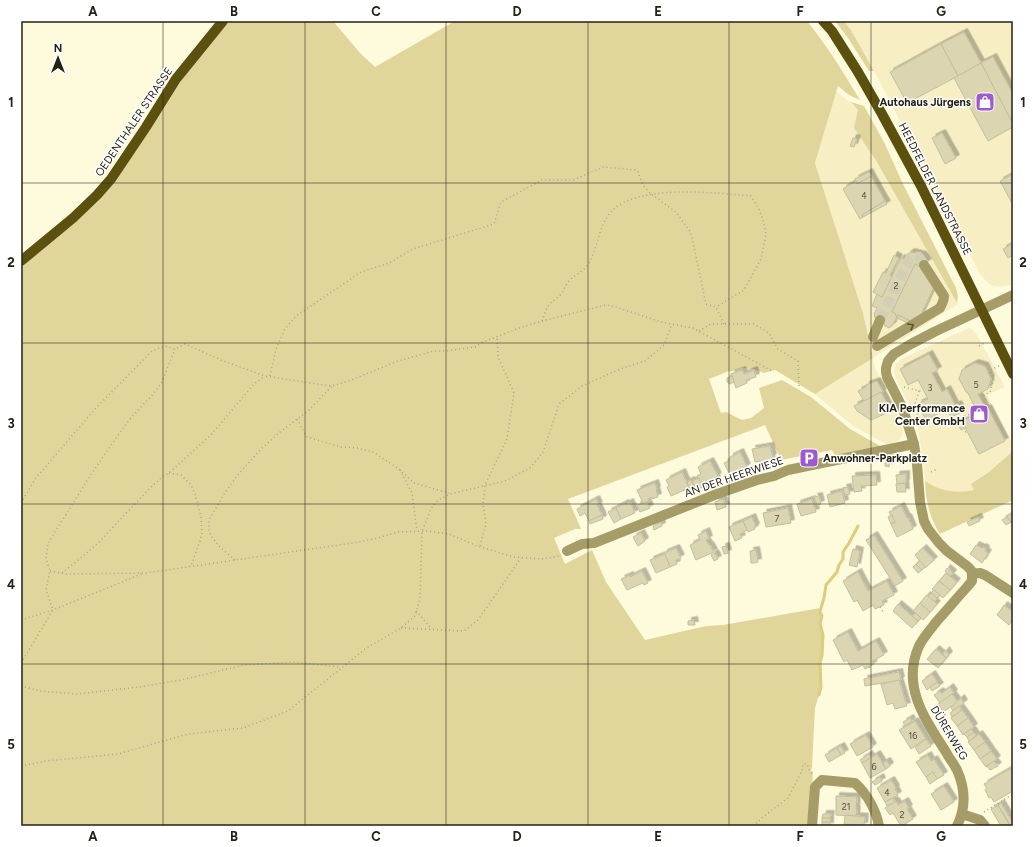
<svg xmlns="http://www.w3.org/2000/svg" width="1034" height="847" font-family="Figtree,sans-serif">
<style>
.built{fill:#f7efc3}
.green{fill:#e0d69b}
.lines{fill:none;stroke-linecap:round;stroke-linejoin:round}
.stream{stroke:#dbcd7d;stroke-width:3}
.building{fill:#dbd5b2;stroke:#c3be9b;filter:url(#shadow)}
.minor-tunnel{stroke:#d2cfb4;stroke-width:10;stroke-dasharray:10 5;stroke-linecap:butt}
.path{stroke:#a6a38b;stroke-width:1.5;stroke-dasharray:1 3;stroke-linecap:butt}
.minor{stroke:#a69c67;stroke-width:10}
.major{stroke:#5b500e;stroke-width:10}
.oneway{stroke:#585335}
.grid{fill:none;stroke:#242214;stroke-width:1;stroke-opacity:0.55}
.labels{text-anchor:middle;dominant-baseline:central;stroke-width:3;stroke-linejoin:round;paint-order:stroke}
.number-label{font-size:9px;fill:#524f3c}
.poi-label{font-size:11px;font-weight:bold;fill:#242214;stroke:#fff;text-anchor:end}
.street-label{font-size:11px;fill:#242214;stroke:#fff}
.neatline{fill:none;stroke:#242214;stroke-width:1.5}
.grid-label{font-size:13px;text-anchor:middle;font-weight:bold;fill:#242214}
</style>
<defs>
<filter id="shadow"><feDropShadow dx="3.5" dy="-3.5" stdDeviation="0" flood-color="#0004"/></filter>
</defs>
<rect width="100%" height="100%" fill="#fefadc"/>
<g class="built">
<polygon points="844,21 1013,21 1013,284 1006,286 999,287 993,286 989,284 980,274 874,71 851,30"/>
<polygon points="836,91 847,100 851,102 858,110 868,148 958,304 873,358 875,368 895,407 902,426 903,434 899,440 888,445 853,426 815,394 873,357 863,313 815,163"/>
<polygon points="969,328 972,329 977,335 1005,387 987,395 1013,445 1013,451 1001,463 982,477 974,490 966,492 948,492 932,486 925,481 923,459 918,429 907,401 895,377 894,369 896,364 901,359"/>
</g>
<g class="green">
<path d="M 230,21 L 333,21 L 360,53 L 375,67 L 455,21 L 807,21 C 828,47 843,72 860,100 L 849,95 L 838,86 L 815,163 L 863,313 L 873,358 L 815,394 L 775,370 L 764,373 L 754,369 L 741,368 L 730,372 L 729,371 L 709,379 L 721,413 L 726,412 L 742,420 L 751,418 L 764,408 L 759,388 L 782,380 L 811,397 L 850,429 L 882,447 L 835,456 L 832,450 L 781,460 L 765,425 L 568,499 L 581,529 L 575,529 L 554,538 L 565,564 L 592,550 L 606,582 L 645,640 L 706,626 L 723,625 L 820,608 L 819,612 L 821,616 L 819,624 L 822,635 L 822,656 L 820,662 L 821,682 L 818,695 L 819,695 L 815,708 L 812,767 L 811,771 L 813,772 L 809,826 L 21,826 L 21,265 L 134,152 L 151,129 L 181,81 L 208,46 Z"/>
<polygon points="835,21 844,21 851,30 874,71 869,71 848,38"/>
<polygon points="851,102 864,106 884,142 903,184 956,288 958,296 957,303 875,159 854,128 858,110"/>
<path d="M 1013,451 L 1013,500 L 940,534 C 929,517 926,501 925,481 C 939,491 957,494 974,490 L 971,484 L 989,472 Z"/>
</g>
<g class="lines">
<polyline class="stream" points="819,695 821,687 820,662 822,656 823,635 820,624 822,616 820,612 821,608 824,598 826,585 837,572 839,565 843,559 843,552 849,543 858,526"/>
</g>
<g class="building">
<polygon points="964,32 981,63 958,76 941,44"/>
<polygon points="941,44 958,76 907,103 890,72"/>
<polygon points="993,57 1013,94 1013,124 981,63"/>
<polygon points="981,63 1013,124 1013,127 988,141 954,78"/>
<polygon points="942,133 956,158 945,164 932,138"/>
<polygon points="853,138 857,139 854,147 850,146"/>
<polygon points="869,172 871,176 857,184 855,179"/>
<polygon points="1013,174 1013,205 1000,181"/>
<polygon points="871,176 885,201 862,215 863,217 860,219 843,189 856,181 857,184"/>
<polygon points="885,201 887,204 863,217 862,215"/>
<polygon points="1012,244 1013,255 1008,258 1003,249"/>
<polygon points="911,252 923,255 928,262 921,267 915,264 892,312 895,313 897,317 892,326 889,328 885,326 883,322 875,318 874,314 877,308 872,306 877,294 882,297 901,258 905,260 908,254"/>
<polygon points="894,255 899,258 890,275 892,276 882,297 873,292 883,272 886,273"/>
<polygon points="915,264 921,267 934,287 919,319 913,322 898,315 897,318 895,313 892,312"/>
<polygon points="898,315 913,322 910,324 897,318"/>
<polygon points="929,354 938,370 932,373 942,392 947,389 955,405 926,420 918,404 928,399 918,380 908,385 900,369"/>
<polygon points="975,363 985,366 991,379 988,389 978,394 986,409 978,414 968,393 966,392 959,379 962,370"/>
<polygon points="742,370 744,374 754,370 756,377 746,380 747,383 736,388 731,374"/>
<polygon points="732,376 734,382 730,384 727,382 727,378"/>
<polygon points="877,381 883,392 864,401 858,391 866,387 866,385"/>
<polygon points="881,392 891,411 871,420 857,411 854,406"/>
<polygon points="958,404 960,408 949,413 947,409"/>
<polygon points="960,408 962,412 951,417 949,413"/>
<polygon points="988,408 1005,441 979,454 962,422"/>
<polygon points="961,419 966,428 961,430 957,422"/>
<polygon points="770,446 773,457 771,458 773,466 762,469 760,461 755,462 752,449"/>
<polygon points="740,452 747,467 741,470 742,472 738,473 737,471 730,475 724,463 729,461 730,457"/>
<polygon points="886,458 890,458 889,467 885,466"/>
<polygon points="710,461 718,476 716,477 717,481 710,485 710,487 709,488 707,488 705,487 703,488 697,476 701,474 698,467"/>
<polygon points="682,472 689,488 671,496 667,487 669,486 666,480"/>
<polygon points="906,474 906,483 897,484 896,475"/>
<polygon points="876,475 877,485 861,486 862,491 854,492 852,476"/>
<polygon points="699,478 703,487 696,490 692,481"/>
<polygon points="691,480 696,490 688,494 686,490 689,488 687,482"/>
<polygon points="655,483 657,489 656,490 658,497 652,499 652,497 648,499 649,501 643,503 637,490"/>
<polygon points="905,483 906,492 897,492 896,484"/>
<polygon points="848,487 850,494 845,495 843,488"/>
<polygon points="842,491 845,503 830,507 827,495"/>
<polygon points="819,496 821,504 817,505 814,497"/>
<polygon points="596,499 599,505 597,505 602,515 589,521 585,513 580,516 577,509"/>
<polygon points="723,499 726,507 717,510 715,502"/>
<polygon points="812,499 816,512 801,516 797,504"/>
<polygon points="630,502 635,513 621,519 616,508 625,503 626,504"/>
<polygon points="647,502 650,508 640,512 637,505"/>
<polygon points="901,506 907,518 908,517 913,529 897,537 891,524 895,522 892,515 891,516 889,512"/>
<polygon points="616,508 621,519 614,523 608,512"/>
<polygon points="788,508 791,523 766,527 763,513"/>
<polygon points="1013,512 1013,522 1012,523 1007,517"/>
<polygon points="602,515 603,519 590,524 589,521"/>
<polygon points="892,515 895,522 891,524 888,517"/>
<polygon points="752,517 756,527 754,527 755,529 748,532 743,521"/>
<polygon points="978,517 980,521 969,526 967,522"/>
<polygon points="1007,517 1011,522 1006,525 1002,520"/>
<polygon points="743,521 747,530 740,534 742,538 735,541 729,527"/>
<polygon points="661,522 662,526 654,530 653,526"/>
<polygon points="706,531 709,539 706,540 709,545 710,545 714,552 696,560 695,558 690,545 700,540 698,535"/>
<polygon points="641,533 645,541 638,546 633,537"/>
<polygon points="874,535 903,581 895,586 866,540"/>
<polygon points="976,545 982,548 983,547 986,549 985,551 988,553 982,563 970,554"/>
<polygon points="726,546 728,553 724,554 722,547"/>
<polygon points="676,548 681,558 676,560 677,564 670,567 664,553"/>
<polygon points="923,548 934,560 925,568 915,555"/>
<polygon points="853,549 860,551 857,567 849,565"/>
<polygon points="756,550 758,562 754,563 751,563 750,551"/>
<polygon points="715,553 718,559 714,561 711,555"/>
<polygon points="665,554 670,567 656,573 650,560"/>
<polygon points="920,561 925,567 922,570 916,564"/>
<polygon points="916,564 922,570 918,573 913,567"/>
<polygon points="947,568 953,573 951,576 945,571"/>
<polygon points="642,571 648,583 644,585 643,583 627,590 621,579 630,575 630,577"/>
<polygon points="858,572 868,591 887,581 894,595 882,601 884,605 875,609 873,605 863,611 857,600 854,602 843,581"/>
<polygon points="946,573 957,582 950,590 939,581"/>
<polygon points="939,581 950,590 943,598 932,589"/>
<polygon points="934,590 940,595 937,598 931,593"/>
<polygon points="931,593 937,598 934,602 928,597"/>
<polygon points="927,595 937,604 930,612 920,603"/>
<polygon points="920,603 930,612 923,620 913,611"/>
<polygon points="898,604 918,621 912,628 893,611"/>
<polygon points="1004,605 1013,612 1013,619 1009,625 997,615"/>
<polygon points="915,613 921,618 918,621 912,616"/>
<polygon points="694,620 695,625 688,625 688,621"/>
<polygon points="848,632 858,651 876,641 884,655 872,661 874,664 865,669 863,665 852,670 847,660 844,662 833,640"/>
<polygon points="936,649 946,658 938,668 927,659"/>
<polygon points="946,650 949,655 946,658 943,654"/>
<polygon points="899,672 901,680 865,686 864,679"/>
<polygon points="932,674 937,682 927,690 922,681"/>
<polygon points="899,680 907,706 895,709 893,703 887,705 881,684"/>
<polygon points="937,682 940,686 932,691 930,687"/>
<polygon points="950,687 954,693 940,703 934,695 940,691 942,693"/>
<polygon points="952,694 958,702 943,712 938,704"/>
<polygon points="961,698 964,703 953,711 951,707"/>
<polygon points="959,706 962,710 952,717 950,713"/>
<polygon points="962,710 968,718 957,726 951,718"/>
<polygon points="910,718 912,721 905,726 903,722"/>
<polygon points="968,718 974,727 963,735 957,726"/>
<polygon points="915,721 926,739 911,749 899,730"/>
<polygon points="971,729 974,732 967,737 964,734"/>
<polygon points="974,732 976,736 969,741 967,737"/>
<polygon points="979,734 985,742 974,750 968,742"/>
<polygon points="866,735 873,747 857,756 850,744"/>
<polygon points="926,739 931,746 919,754 915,747"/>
<polygon points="985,742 991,751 980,759 974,750"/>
<polygon points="841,746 845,753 841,755 837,748"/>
<polygon points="837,748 841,755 829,762 825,755"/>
<polygon points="991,751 997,759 986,767 980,759"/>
<polygon points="869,754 871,758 862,763 860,760"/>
<polygon points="877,754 886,769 870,778 862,763"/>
<polygon points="928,755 931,761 934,759 944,775 937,779 933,772 926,777 916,762"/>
<polygon points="887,761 890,766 886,769 883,763"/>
<polygon points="994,761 998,766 990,770 987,766"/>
<polygon points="1013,767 1013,791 994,802 991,797 989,798 985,790 987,789 984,784"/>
<polygon points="933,772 937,779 930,784 926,777"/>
<polygon points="880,777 882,781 875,785 872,782"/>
<polygon points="891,780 896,788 895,789 898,795 885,802 877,788"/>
<polygon points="944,786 954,802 941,810 931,794"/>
<polygon points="836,796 857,797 856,810 857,810 856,816 836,815"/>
<polygon points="893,798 895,802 887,806 885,802"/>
<polygon points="896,801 898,805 905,801 909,808 907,809 913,819 902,826 901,826 893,813 890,815 885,808"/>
<polygon points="1001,803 1013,823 1013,825 1011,826 998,805"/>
<polygon points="998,805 1010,826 1001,826 992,811 991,809"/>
<polygon points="823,814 831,814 830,818 822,818"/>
<polygon points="845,815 865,817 864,826 844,824"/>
<rect x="822" y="818" width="8" height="4"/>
<rect x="822" y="822" width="8" height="4"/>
</g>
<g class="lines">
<polyline class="minor-tunnel" points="880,320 910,258 913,256 919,257 924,265"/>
<g class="path">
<path d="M 542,321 C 544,315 546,309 550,304 C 553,300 558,298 561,294 C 564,290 566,284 569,281 C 577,273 582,273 589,263 C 598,247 598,228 610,213 C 634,183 717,193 751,196 L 759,209 L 763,220 L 766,234 L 761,259 L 744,290 L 716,307"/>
<polyline points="699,331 711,324 754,324 769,333 778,349 798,361 799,387"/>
<polyline points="979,346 986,342"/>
<polyline points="270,376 276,349 285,329 296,316 361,272 389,263 413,249 494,224 501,202 542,180 573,180 603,167 637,170 643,185 651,194 676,212 691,233 706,304 716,307 724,324"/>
<polyline points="904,387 919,391 923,390"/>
<polyline points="919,391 914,407 924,426"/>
<polyline points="983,402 986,400 984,395 990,392 994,379 990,370 999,366"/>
<polyline points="297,419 307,437 341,447 357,448 373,452 399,469 414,483 449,493"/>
<polyline points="950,423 970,414 971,408 974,406"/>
<polyline points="965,432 967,431"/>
<polyline points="400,470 412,493 417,531"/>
<polyline points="931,472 937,469"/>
<polyline points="169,473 181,475 191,485 195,494 201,517 202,533 200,541 191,566"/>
<polyline points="21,503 35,479 95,409 152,351 165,346 175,349 185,344 221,360 265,376 324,385 332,386 351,380 398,361 434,351 445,351 475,347 483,342 519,328 542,321 606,305 616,307 661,322 693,328 772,371"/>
<polyline points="480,546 486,524 483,504 485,485 507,439 514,393 498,357 497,337"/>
<polyline points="235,560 219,546 211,536 209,530 209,520 226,491 237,476 261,449 280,432 308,411 332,386"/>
<polyline points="50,571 66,574 146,573 359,542 374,539 398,532 427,531 449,534 477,546 514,557 542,559 559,556"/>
<polyline points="62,573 82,557 98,543 150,488 162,477 169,473 211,435 254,384 265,376"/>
<polyline points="880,607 883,612"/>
<polyline points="416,611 432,629"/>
<polyline points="21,620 53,610 144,573"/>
<polyline points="401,628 464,631 478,620 521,558"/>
<polyline points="21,663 53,610 46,590 50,571 46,559 48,543 92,473 116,438 130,419 154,393 162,382 175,349"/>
<polyline points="869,667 871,670"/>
<polyline points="21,686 40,691 77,694 139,687 181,680 244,665 293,662 341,667"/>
<polyline points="21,766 46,761 118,754 188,734 243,728 288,711 365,649 401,628 415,616 420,599 422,531 431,509 438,500 450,494 505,481 530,468 543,452 559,404 582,386 620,369 645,361 664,345 672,324"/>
<polyline points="984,812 1013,794"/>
<polyline points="753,826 763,817 788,798 802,771 803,764 807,764 810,772 814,775"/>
</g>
<g class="minor">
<polyline points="873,337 880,320"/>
<path d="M 877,346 L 940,308 C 942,304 944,301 944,296 L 924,265"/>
<polyline points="567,551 582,544 594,543 717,494 757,480 774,476 788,470 914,444"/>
<polyline points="972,574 980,573 985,575 1013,593"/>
<polyline points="962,814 980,820 985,826"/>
<path d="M 812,826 L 815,787 L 822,780 L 855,783 C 867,794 876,810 879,826"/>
<path d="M 957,826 C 966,808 965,788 957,770 C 954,764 949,758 946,752 C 925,719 901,686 919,646 C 924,636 931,629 937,621 C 947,610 957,598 967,587 L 972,581 L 972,574 L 971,570 L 967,566 L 947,551 L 939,543 L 928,529 L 924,521 L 920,502 L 917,464 L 914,444 L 903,409 L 887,377 L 886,372 L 886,368 L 888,361 L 894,354 L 911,344 L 934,332 L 1013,295"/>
</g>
<g class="major">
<polyline points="823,21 832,31 858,72 882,114 921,186 1013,374"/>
<polyline points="21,261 73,218 97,195 111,179 146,127 176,79 223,21"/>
</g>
</g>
<defs><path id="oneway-chevron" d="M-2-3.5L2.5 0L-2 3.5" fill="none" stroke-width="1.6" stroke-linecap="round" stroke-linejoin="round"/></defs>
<use class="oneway" href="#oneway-chevron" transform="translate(911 326) rotate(-31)"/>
<path class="grid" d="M 163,21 L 163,826M 305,21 L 305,826M 446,21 L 446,826M 588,21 L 588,826M 729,21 L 729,826M 871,21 L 871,826M 21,183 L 1013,183M 21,343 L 1013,343M 21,504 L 1013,504M 21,664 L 1013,664"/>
<defs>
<symbol id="shop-square" viewBox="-11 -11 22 22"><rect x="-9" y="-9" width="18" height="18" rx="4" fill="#9f59ce" stroke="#fff"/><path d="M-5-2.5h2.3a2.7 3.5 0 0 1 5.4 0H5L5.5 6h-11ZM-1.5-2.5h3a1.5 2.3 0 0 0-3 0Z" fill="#fff"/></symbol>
<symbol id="parking-square" viewBox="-11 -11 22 22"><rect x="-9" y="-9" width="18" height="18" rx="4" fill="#9f59ce" stroke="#fff"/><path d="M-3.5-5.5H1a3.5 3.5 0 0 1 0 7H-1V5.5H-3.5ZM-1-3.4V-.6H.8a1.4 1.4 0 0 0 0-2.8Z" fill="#fff"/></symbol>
</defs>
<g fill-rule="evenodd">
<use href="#shop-square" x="974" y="91" width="22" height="22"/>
<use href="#shop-square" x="968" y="403" width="22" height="22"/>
<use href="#parking-square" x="798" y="447" width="22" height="22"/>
</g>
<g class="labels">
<g class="number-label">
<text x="864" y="195">4</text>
<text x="896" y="285">2</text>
<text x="976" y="384">5</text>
<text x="930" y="387">3</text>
<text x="777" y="518">7</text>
<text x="913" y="735">16</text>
<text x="874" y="766">6</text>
<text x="887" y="792">4</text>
<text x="846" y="806">21</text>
<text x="902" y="814">2</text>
</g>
<g class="poi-label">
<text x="971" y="102">Autohaus Jürgens</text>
<text x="965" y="408">KIA Performance<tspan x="965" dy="13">Center GmbH</tspan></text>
<text x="823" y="458" text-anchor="start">Anwohner-Parkplatz</text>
</g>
<g class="street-label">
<text transform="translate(134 122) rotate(-56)">OEDENTHALER STRASSE</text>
<text transform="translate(935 189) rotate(63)">HEEDFELDER LANDSTRASSE</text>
<text transform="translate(734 477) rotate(-19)">AN DER HEERWIESE</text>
<text transform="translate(949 733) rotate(59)">DÜRERWEG</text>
</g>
</g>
<rect width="1034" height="847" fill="none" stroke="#ffffff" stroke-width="44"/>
<g transform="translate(58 58)" stroke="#ffffff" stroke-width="3" paint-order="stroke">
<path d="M0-3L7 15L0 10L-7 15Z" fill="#242214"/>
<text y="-6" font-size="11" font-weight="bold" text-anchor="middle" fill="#242214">N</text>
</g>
<rect x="22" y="22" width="990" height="803" class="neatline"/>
<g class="grid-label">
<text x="93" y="16">A</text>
<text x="234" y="16">B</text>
<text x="376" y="16">C</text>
<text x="517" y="16">D</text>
<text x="658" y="16">E</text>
<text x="800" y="16">F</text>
<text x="941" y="16">G</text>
<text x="11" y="107">1</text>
<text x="1023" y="107">1</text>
<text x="11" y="267">2</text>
<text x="1023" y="267">2</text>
<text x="11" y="428">3</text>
<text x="1023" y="428">3</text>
<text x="11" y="589">4</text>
<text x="1023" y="589">4</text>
<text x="11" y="749">5</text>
<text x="1023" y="749">5</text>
<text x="93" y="841">A</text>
<text x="234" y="841">B</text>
<text x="376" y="841">C</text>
<text x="517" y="841">D</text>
<text x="658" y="841">E</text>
<text x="800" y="841">F</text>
<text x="941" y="841">G</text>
</g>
</svg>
